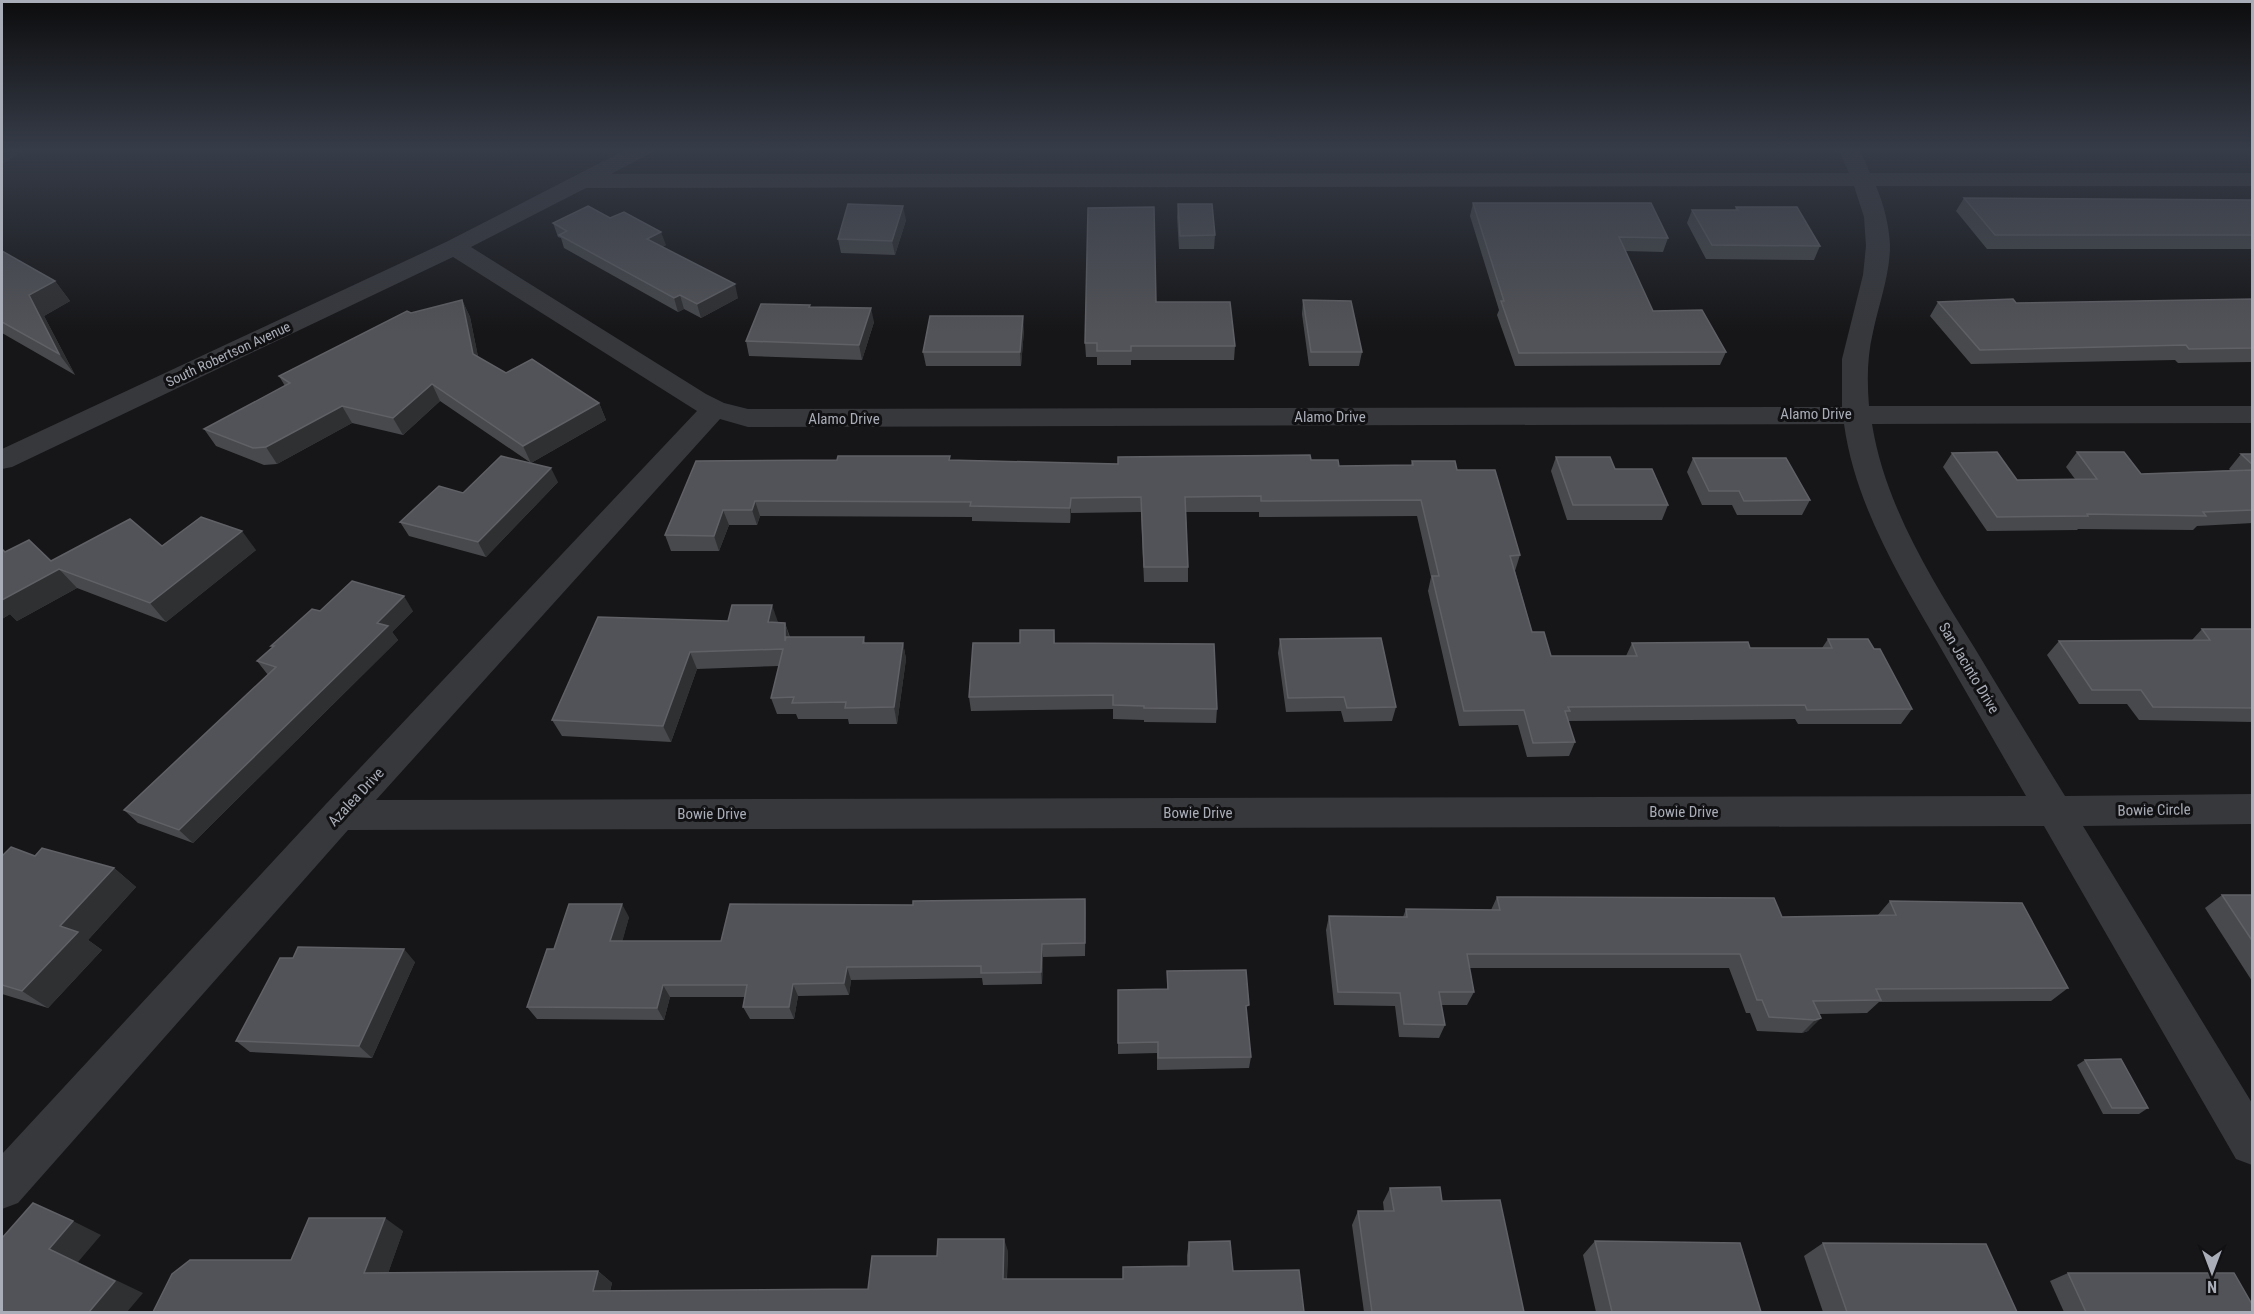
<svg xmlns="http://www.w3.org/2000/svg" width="2254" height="1314" font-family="'Roboto Condensed',sans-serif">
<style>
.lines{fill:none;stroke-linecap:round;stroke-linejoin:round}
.street{fill:#37383c;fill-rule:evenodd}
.wall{fill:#47494c}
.shaded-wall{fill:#2f3032}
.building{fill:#525358;stroke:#606166;stroke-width:1.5}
.labels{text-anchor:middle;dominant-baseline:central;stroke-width:6;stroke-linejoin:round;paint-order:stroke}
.far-street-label{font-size:14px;fill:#a9adb7;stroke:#111113}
.street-label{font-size:15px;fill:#a9adb7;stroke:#111113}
</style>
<rect width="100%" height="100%" fill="#161618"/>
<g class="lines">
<path class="street" d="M 629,148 L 656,148 L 653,152 L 611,174 L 1849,173 L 1838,148 L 1859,148 L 1870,173 L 2252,173 L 2252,186 L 1876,186 C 1884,205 1889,225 1890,245 C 1890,275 1879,303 1873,332 C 1867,357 1867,381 1869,406 L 2252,406 L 2252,423 L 1872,424 C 1885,505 1931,578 1974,647 C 2004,697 2034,746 2065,796 L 2252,794 L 2252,824 L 2083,826 L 2252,1103 L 2252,1165 L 2236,1159 L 2044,826 L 348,830 L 18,1203 L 2,1209 L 2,1154 L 326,804 L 697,411 L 453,257 L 12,467 L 2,469 L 2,449 L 446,242 ZM 1854,186 L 1864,217 L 1866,246 L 1863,275 L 1842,359 L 1842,407 L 748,409 L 724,403 L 706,394 L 471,247 L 586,188 ZM 720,419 L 748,427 L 1844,424 C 1855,504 1899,576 1939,645 C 1968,695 1997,746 2026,796 L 376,800 Z"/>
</g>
<g class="wall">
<polygon points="1964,198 2253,200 2253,249 1987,249 1956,211"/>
<polygon points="1473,203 1668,238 1663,252 1625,251 1653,311 1726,352 1720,365 1515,366 1497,315 1499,310 1470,216"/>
<polygon points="1178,204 1215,235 1214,249 1179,249 1177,217"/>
<polygon points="1736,207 1820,246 1814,260 1706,259 1687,223 1692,210 1735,210"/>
<polygon points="610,218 666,245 662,247 738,298 701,318 684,309 678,312 564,248 561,238 558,237 553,223"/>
<polygon points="906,220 895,255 841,253 838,239"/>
<polygon points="2,251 55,281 70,301 44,316 75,375 2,333"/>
<polygon points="2253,299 2253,362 2178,363 2175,360 1971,364 1930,316 1938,302 2016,303"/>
<polygon points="462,300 470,317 478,357 506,373 599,403 606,420 531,463 440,401 403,435 352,423 277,464 264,465 216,446 204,429 285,386 279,376 411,313"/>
<polygon points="1303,300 1362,352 1359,366 1309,366 1302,314"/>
<polygon points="1156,302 1235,346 1234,360 1131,360 1131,365 1097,365 1097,357 1086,357 1085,343"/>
<polygon points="810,307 874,322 862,360 749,356 746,341"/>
<polygon points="1024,330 1021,366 926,366 923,352"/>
<polygon points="2077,452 2141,474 2230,470 2229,469 2241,454 2253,454 2253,523 2197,526 2193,530 2078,529 2077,530 1987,531 1943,467 1952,453 2017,480 2075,479 2066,467"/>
<polygon points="1556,457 1615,469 1668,505 1662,520 1567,520 1551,471"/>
<polygon points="1693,458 1810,500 1802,515 1737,515 1732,505 1702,505 1687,472"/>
<polygon points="950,460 1118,464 1311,460 1339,466 1411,465 1412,461 1457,470 1520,555 1515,571 1532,632 1551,656 1626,656 1632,643 1750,648 1822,648 1828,639 1874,649 1912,709 1901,724 1798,724 1795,719 1568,721 1575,742 1569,756 1527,757 1518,725 1459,726 1428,591 1431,577 1417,516 1259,517 1259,512 1186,512 1188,567 1188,582 1144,582 1141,512 1071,513 1070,523 972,521 972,517 760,516 757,525 729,525 719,551 671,551 665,535 696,461"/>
<polygon points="558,482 486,557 409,536 400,522 463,493"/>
<polygon points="162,546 256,550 166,622 77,588 17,621 10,614 2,619 2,549 5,552 51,561"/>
<polygon points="320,611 413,611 392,632 398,640 193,843 138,823 124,810 268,675 257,661 273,647 271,646"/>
<polygon points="728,621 785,623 790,637 864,637 865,643 903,643 906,659 897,724 849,724 848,719 798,719 796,714 777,714 771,698 779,666 697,669 671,742 562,736 552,720"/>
<polygon points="2202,629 2253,629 2253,722 2139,720 2127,704 2079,704 2047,655 2059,641 2192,640"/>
<polygon points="1054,630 1055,643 1217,709 1216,723 1144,722 1144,720 1113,719 1113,709 971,711 969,697 1020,643"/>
<polygon points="1280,639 1396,707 1392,721 1344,722 1341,711 1286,712 1278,653"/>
<polygon points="2,856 35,856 114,868 136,887 88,940 102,950 48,1008 2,994"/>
<polygon points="2222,895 2253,895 2253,981 2252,981 2205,908"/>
<polygon points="1497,897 1782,917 1877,916 1890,901 2068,988 2051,1001 1879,1002 1867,1013 1819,1014 1808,1031 1802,1033 1757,1031 1750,1013 1746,1013 1729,968 1469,968 1474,992 1467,1005 1441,1005 1445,1025 1439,1038 1399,1037 1395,1006 1334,1005 1326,930 1329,916 1403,917 1406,909 1491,910"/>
<polygon points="1085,899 1085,956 1043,957 1042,984 983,985 982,978 851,980 849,995 798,996 794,1019 750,1019 743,1007 745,997 670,997 664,1020 537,1019 527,1007 554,949 629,917 622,941 721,941 913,905"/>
<polygon points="293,958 415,962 372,1058 250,1052 236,1041"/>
<polygon points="1167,971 1247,1016 1251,1057 1249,1068 1157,1070 1157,1053 1118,1054 1118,990 1167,989"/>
<polygon points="2085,1060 2148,1108 2139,1114 2103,1114 2077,1065"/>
<polygon points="1390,1188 1442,1201 1524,1312 1364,1312 1352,1225 1358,1211 1384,1211 1383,1202"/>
<polygon points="403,1231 388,1273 598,1271 612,1283 610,1291 868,1289 937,1256 1008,1251 1007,1279 1123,1279 1187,1266 1187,1255 1189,1242 1233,1271 1304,1312 153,1312 291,1260"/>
<polygon points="1595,1241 1761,1312 1596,1312 1583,1255"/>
<polygon points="1823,1243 2017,1312 1823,1312 1804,1256"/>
<polygon points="2068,1273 2253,1312 2064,1312 2050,1281"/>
</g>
<g class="shaded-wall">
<polygon points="2,148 29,148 2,164"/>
<polygon points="797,148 814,148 798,152"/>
<polygon points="903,206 906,220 895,255 892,241"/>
<polygon points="661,232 666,245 651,253 647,239"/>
<polygon points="55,281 70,301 44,316 75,375 59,354 29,295"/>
<polygon points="735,284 738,298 701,318 697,304"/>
<polygon points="680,295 684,309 678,312 674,298"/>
<polygon points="462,300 470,317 481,371 473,354"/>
<polygon points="871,308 874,322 862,360 859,345"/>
<polygon points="1023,316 1024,330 1021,366 1020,352"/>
<polygon points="432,384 440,401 403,435 393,418"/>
<polygon points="599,403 606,420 531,463 523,446"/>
<polygon points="342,406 352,423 277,464 266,447"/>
<polygon points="551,468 558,482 486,557 478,542"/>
<polygon points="1071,498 1071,513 1070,523 1070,508"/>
<polygon points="755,501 760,516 757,525 752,510"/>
<polygon points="723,510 729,525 719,551 714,536"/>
<polygon points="242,531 256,550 166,622 150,603"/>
<polygon points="59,569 77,588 17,621 10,614 2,619 2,600"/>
<polygon points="404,596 413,611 392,632 398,640 193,843 179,830 377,623"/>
<polygon points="772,605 778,622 774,639 768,622"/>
<polygon points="785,623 790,640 785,641"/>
<polygon points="903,643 906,659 897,724 894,707"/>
<polygon points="690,652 697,669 671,742 663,726"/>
<polygon points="114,868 136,887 88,940 102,950 48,1008 22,991 60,926"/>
<polygon points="1085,899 1086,912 1085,956"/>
<polygon points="622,904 629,917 619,954 610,941"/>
<polygon points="1042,944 1043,957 1042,984 1041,972"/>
<polygon points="404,949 415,962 372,1058 359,1046"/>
<polygon points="847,967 851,980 849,995 844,983"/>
<polygon points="793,984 798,996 794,1019 789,1007"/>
<polygon points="663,985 670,997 664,1020 657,1008"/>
<polygon points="1821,1018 1808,1031 1802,1033 1815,1020"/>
<polygon points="385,1218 403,1231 384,1285 364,1273"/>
<polygon points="73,1221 101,1235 78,1262 143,1293 127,1312 89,1312 49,1249"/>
<polygon points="1004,1239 1008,1251 1006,1291 1003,1279"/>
<polygon points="598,1271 612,1283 607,1302 593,1291"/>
</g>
<g class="building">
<polygon points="1964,198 2253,200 2253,235 1995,235"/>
<polygon points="1473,203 1651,203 1668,238 1619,237 1653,311 1702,310 1726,352 1519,353 1501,301 1504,301"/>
<polygon points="848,204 903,206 892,241 838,239"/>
<polygon points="1178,204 1212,204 1215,235 1180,236"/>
<polygon points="588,206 610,218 624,212 661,232 647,239 735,284 697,304 680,295 674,298 559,235 567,231 553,223"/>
<polygon points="1154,207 1156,302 1230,302 1235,346 1131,346 1131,351 1097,351 1097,343 1085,343 1088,208"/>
<polygon points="1736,207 1797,207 1820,246 1712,245 1692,210 1738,210"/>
<polygon points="2,251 55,281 29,295 59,354 2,322"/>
<polygon points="2013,299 2016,303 2253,299 2253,348 2189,349 2186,345 1980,350 1938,302"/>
<polygon points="462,300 473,354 506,373 532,359 599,403 523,446 432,384 393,418 342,406 266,447 253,448 204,429 290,383 279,376 407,311 411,313"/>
<polygon points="1303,300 1351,301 1362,352 1311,352"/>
<polygon points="761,304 810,305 809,307 871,308 859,345 746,341"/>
<polygon points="930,316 1023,316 1020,352 923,352"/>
<polygon points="1997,452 2017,480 2097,479 2077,452 2124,452 2141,474 2253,470 2253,510 2203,512 2206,516 2087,514 2088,516 1997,517 1952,453"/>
<polygon points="2241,454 2253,454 2253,465"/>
<polygon points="1310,455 1311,460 1338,460 1339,466 1413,465 1412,461 1455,461 1457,470 1495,470 1520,555 1510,556 1532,632 1544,632 1551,656 1637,656 1632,643 1748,642 1750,648 1832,648 1828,639 1868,639 1874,649 1880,649 1912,709 1807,710 1805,705 1568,707 1570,711 1565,711 1575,742 1533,743 1524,710 1464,711 1432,576 1439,576 1421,500 1261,501 1261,496 1185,497 1188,567 1144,567 1141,497 1071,498 1070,508 970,506 971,502 755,501 752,510 723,510 714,536 665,535 696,461 837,460 838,456 950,456 949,460 1118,464 1118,457"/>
<polygon points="501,456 551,468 478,542 400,522 439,486 463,493"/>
<polygon points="1556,457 1610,457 1615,469 1652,469 1668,505 1573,505"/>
<polygon points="1693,458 1786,458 1810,500 1744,501 1739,491 1709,491"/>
<polygon points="201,517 242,531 150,603 59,569 2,600 2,549 5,552 29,540 51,561 130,519 162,546"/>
<polygon points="352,581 404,596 377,623 388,626 179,830 124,810 276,667 257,661 274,646 271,646 312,609 320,611"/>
<polygon points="732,605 772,605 768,622 785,623 785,641 786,637 864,637 863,643 903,643 894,707 845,708 846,702 792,703 794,697 771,698 783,649 690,652 663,726 552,720 598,617 728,621"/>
<polygon points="2202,629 2253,629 2253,708 2153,707 2141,690 2092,690 2059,641 2210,640"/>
<polygon points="1020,630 1054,630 1054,643 1214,644 1217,709 1144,708 1144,706 1113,705 1113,695 969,697 973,643 1020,643"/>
<polygon points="1381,638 1396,707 1347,708 1344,697 1288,698 1280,639"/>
<polygon points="11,847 35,856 42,848 114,868 60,926 78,932 22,991 2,985 2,856"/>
<polygon points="2222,895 2253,895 2253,942"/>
<polygon points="1497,897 1774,898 1782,917 1896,915 1890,901 2022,903 2068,988 1876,989 1881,1000 1813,1001 1821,1018 1815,1020 1769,1017 1762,1000 1757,1000 1740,954 1467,954 1474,992 1439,992 1445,1025 1404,1024 1400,993 1338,992 1329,916 1407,917 1406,909 1500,910"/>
<polygon points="1085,899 1085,943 1042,944 1041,972 981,973 981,966 847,967 844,983 793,984 789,1007 743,1007 747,985 663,985 657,1008 527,1007 547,949 554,949 569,904 622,904 610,941 721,941 730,904 913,905 913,901"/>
<polygon points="298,947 404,949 359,1046 236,1041 280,958 293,958"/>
<polygon points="1246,970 1249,1005 1246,1006 1251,1057 1158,1058 1158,1042 1118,1043 1118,990 1168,989 1167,971"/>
<polygon points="2121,1059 2148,1108 2112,1108 2085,1060"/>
<polygon points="1440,1187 1442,1201 1500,1200 1524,1312 1372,1312 1358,1211 1394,1211 1390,1188"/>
<polygon points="33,1203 73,1221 49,1249 115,1281 89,1312 2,1312 2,1238"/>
<polygon points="309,1218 385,1218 364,1273 598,1271 593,1291 868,1289 872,1256 937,1256 938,1239 1004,1239 1003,1279 1123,1279 1123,1267 1189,1266 1189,1242 1230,1241 1233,1271 1299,1270 1304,1312 153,1312 172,1274 190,1260 291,1260"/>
<polygon points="1595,1241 1740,1243 1761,1312 1612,1312"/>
<polygon points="1823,1243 1986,1244 2017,1312 1847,1312"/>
<polygon points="2068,1273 2234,1273 2253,1306 2253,1312 2086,1312"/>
</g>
<linearGradient id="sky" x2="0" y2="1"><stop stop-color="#0c0c0d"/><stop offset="0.45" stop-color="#363c48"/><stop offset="1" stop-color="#363c48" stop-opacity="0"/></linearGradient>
<rect width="2254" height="332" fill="url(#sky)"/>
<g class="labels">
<g class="far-street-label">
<text transform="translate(228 354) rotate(-25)">South Robertson Avenue</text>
</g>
<g class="street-label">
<text x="1816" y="414">Alamo Drive</text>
<text x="1330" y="417">Alamo Drive</text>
<text x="844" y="419">Alamo Drive</text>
<text transform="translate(1969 668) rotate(59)">San Jacinto Drive</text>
<text transform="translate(356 797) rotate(-47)">Azalea Drive</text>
<text transform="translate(2154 810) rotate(-1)">Bowie Circle</text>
<text x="1684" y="812">Bowie Drive</text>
<text x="1198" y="813">Bowie Drive</text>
<text x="712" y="814">Bowie Drive</text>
</g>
</g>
<rect width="2254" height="1314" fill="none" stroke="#a9adb7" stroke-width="6"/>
<g transform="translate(2212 1272) rotate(180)" stroke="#111113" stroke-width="4.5" paint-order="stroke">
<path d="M0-4.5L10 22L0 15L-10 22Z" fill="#a9adb7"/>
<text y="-9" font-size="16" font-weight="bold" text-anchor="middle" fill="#a9adb7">N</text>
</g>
</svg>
